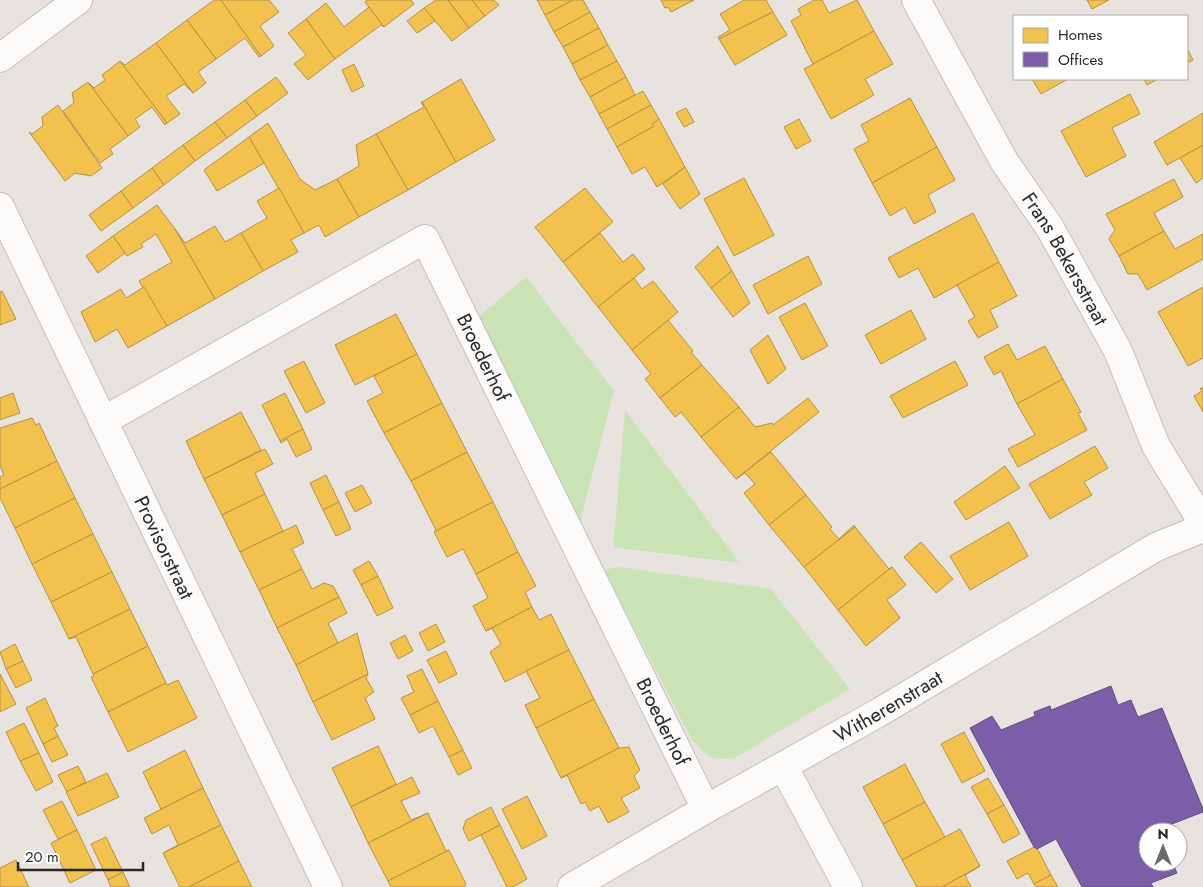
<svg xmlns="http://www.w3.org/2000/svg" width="1203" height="887" font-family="Jost,sans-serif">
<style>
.green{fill:#cae4b6}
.homes{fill:#f2c14e;stroke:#b69343}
.offices{fill:#7b5ea7;stroke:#624e81}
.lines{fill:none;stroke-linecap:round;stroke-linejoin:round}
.minor-casing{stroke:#c1bfc0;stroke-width:30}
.minor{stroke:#fcfbfa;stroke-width:28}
.labels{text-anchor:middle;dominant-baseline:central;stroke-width:5;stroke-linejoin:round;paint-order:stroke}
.street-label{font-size:20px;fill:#292929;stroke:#fff}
</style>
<rect width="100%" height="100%" fill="#e8e3de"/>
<g class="green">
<polygon points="526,277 614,391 579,525 472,322"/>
<polygon points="625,410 740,563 613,547"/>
<path d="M 619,567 L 771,589 L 850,689 L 735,758 C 710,761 706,756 691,738 L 604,570 Z"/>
</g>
<g class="homes">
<polygon points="214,0 221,0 261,56 259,57 245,38 216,59 187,20"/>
<polygon points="221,0 269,0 279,12 260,26 274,46 261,56"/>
<polygon points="367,0 411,0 414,4 384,27 365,2"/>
<polygon points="436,0 448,0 469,28 452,41 424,8"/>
<polygon points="448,0 472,0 485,16 469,28"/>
<polygon points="472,0 494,0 499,5 485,16"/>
<polygon points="537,0 573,0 545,15"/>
<polygon points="573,0 583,0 590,12 554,32 545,15"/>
<polygon points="661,0 694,0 671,12 668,7 665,8"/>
<polygon points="744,0 766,0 773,12 719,39 718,37 730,30 720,14"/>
<polygon points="814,0 822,0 829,13 857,0 874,31 813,64 791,21 801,15 798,9"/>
<polygon points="1087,0 1109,0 1092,9"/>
<polygon points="326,3 344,27 369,7 384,27 381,25 335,59 306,19"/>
<polygon points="424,8 435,21 417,33 407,21"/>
<polygon points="590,12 599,28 563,47 554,32"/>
<polygon points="773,12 787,35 735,65 719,39"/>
<polygon points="306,19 335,59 308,80 294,64 306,55 288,33"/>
<polygon points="187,20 216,59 198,72 206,83 193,93 156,43"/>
<polygon points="599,28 608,45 572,64 563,47"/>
<polygon points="874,31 893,64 865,79 874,95 831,119 804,69"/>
<polygon points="156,43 193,93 184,84 166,96 180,114 167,123 120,61 125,65"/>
<polygon points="608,45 617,61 580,80 572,64"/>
<polygon points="1187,48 1193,60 1187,63"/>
<polygon points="120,61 167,123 165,125 152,107 135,119 140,127 128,136 88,82 94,88 105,80 102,75"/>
<polygon points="617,61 626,77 590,97 580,80"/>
<polygon points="354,64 364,86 352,92 342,70"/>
<polygon points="276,77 288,93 257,116 245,100"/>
<polygon points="626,77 635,95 599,114 590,97"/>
<polygon points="461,79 495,140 456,162 422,102"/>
<polygon points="1032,79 1068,79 1041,94"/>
<polygon points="1144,79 1158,79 1147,85"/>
<polygon points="88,82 128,136 110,149 113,154 100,163 63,111 74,103 72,93"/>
<polygon points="643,91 651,105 607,129 599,114"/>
<polygon points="1130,94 1140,114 1112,128 1126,156 1086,177 1061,131"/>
<polygon points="910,98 937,147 872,183 854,149 869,141 861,125"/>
<polygon points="245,100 257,116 227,138 215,122"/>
<polygon points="421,102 422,102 456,162 408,190 376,134 424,107"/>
<polygon points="58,105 102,168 91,176 75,173 65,181 29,132 32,134 43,126 42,117"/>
<polygon points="651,105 659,119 652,124 654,126 617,147 607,129"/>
<polygon points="686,108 694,122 684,127 676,113"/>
<polygon points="1203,113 1203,145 1167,165 1154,142"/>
<polygon points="659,119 685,167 657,187 645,167 632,174 617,147 654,126 652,124"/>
<polygon points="799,119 811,141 796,149 784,127"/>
<polygon points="215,122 227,138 195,161 183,145"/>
<polygon points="268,123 300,179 315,190 337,179 359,217 325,237 319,225 304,233 249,137"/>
<polygon points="376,134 408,190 359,217 337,179 359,166 356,145"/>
<polygon points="249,137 264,163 217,191 204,170"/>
<polygon points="183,145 195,161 164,185 152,168"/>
<polygon points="1203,145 1203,178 1196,183 1180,158"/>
<polygon points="937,147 955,180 928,195 936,212 914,224 905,207 890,216 872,183"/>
<polygon points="685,167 700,194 680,209 663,184"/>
<polygon points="152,168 164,185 133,208 121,191"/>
<polygon points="744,178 774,235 734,256 704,199"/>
<polygon points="1174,179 1183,197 1154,213 1164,231 1119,256 1109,239 1115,230 1106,214"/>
<polygon points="279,188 304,233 291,240 298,252 263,271 241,233 267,218 257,201"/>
<polygon points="585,188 613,222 563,262 535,227"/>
<polygon points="121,191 133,208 101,231 89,215"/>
<polygon points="157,205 175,229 215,299 167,326 139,281 172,262 156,234 141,244 143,247 127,256 113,236"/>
<polygon points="973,213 999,262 934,298 918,268 899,278 888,258"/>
<polygon points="215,226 225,242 241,233 263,271 215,299 175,229 185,243"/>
<polygon points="1164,231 1175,249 1203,234 1203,259 1147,290 1138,274 1128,274 1119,256"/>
<polygon points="600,233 623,262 633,254 645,269 598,307 563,262"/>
<polygon points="113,236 125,253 98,273 86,256"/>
<polygon points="718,246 732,271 711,288 695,267"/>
<polygon points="808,256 822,284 768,314 753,285"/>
<polygon points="999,262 1017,296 990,310 998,327 978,338 968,321 975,317 957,285"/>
<polygon points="732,271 750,303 733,317 711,288"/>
<polygon points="634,278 642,289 653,281 678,312 632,350 598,307"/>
<polygon points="144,287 167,326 128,348 117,329 95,342 81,312 121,289 126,298"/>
<polygon points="1203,287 1203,358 1188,366 1158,312"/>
<polygon points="2,291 16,319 0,325 0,292"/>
<polygon points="805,303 828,346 802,360 779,317"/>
<polygon points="911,310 926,339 881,364 865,335"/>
<polygon points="396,314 417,354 355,385 335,345"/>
<polygon points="668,320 693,351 691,352 702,365 660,398 645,379 651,374 632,350"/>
<polygon points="768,335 786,369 768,384 750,350"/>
<polygon points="1008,344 1017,360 1045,346 1063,379 1017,404 1001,371 994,375 984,357"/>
<polygon points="417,354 442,403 384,433 367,401 383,393 374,376"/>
<polygon points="304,361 325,403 306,413 284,371"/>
<polygon points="955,361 968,385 903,418 890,396"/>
<polygon points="702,365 739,407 701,437 681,412 675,417 660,398"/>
<polygon points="1063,379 1081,412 1078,413 1087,430 1018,467 1008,449 1035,435 1017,404"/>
<polygon points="1203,387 1203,412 1194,396 1202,391 1200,389"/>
<polygon points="13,393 20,413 0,420 0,398"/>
<polygon points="285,393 303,429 280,441 262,405"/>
<polygon points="808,398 819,412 736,479 701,437 739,407 755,427 772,423 773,425"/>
<polygon points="442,403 467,452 411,481 384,433"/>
<polygon points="241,412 261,450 204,479 186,441"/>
<polygon points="32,418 36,425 39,423 57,461 0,489 0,477 4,475 0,466 0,428"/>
<polygon points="303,429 312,449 296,457 287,439 281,443 280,441"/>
<polygon points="1095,446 1108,468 1084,482 1092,495 1050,519 1029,484"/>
<polygon points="265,449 273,464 255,473 265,494 222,515 204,479"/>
<polygon points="467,452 493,502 434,532 436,530 411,481"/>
<polygon points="771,452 806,495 769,525 744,493 755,484 745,473 736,479"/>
<polygon points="57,461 75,498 15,528 0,498 0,489"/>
<polygon points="1005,466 1020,488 966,520 954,502"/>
<polygon points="326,475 339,502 323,510 310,483"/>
<polygon points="362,485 372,503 355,512 345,493"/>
<polygon points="265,494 283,531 240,552 222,515"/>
<polygon points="806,495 832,527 830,529 839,539 854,525 855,527 804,567 769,525"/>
<polygon points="75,498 93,534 32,564 15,528"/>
<polygon points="339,502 351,529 336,536 323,510"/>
<polygon points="493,502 518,552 476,574 463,549 447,557 434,532"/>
<polygon points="1009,522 1028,556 970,590 950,556"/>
<polygon points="296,525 304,543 292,549 302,569 259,590 240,552"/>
<polygon points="855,527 889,569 892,567 838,610 804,567"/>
<polygon points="93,534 112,572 51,602 32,564"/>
<polygon points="921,542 953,579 936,593 904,557"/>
<polygon points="518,552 536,586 525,592 532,607 486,631 473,606 488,598 476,574"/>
<polygon points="369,561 378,576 361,585 353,570"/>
<polygon points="892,567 906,585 887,600 900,618 866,646 838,610"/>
<polygon points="302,569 312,589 324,583 333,586 339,597 277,628 259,590"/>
<polygon points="112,572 130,609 69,639 51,602"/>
<polygon points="378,576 393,608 377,616 361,585"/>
<polygon points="339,597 347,613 328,623 338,643 296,665 277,628"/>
<polygon points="532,607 539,620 551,614 569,650 505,682 490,652 501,644 492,628 486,631"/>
<polygon points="130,609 148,646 93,674 76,637 69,639"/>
<polygon points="436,624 445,642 428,651 419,633"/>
<polygon points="357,633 368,674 313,702 296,665"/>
<polygon points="405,635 413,651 398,659 390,643"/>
<polygon points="15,644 23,661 6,669 0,652"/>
<polygon points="148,646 166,683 108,712 91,677 94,676 93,674"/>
<polygon points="569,650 594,699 536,728 525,705 540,698 526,671"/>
<polygon points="446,651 457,674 439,683 427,660"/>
<polygon points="23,661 32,680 16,688 6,669"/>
<polygon points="422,669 438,701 410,715 401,698 414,692 407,676"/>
<polygon points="0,674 16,704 0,712"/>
<polygon points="368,674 366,678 374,692 365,698 375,719 332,740 313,702"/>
<polygon points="178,680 197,718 128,752 108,712 166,683 167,685"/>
<polygon points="45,698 58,726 54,728 58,736 43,744 26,708"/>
<polygon points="594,699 619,748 561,778 536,728"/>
<polygon points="438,701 463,750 449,757 433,726 419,733 410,715"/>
<polygon points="24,723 39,753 20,761 6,732"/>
<polygon points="964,732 985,771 962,783 941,744"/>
<polygon points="58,736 68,755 52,762 43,744"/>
<polygon points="378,746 396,784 351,807 332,768"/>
<polygon points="629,747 640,770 634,776 640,788 621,798 629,812 608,823 599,806 590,811 585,802 581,804 567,775 561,778 619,748"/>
<polygon points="185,750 203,788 161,809 143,772"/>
<polygon points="463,750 472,768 458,775 449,757"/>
<polygon points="39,753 53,782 36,791 20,761"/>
<polygon points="905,764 925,802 883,824 863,787"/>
<polygon points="78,766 86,782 67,792 58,775"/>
<polygon points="107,773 119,797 78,816 66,792"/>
<polygon points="412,777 420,793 401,801 411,820 428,813 368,843 351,807"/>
<polygon points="988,778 1004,805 987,814 971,787"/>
<polygon points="203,788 221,825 163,853 178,845 169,825 152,834 144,818"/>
<polygon points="527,796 547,836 522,849 502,809"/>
<polygon points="62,801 77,830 58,839 43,810"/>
<polygon points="925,802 945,837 902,860 883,824"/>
<polygon points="1004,805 1020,834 1003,843 987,814"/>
<polygon points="491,807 500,825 469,841 463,829 466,820"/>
<polygon points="428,813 446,851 449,850 388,881 368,843"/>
<polygon points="221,825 239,861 189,887 180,887 163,853"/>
<polygon points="500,825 527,879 513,887 507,887 481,835"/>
<polygon points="960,829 980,866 942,887 917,887 902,860"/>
<polygon points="77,830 96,870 70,883 51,843"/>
<polygon points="106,837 123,872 108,880 91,844"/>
<polygon points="1036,846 1051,875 1034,884 1028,873 1017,879 1007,861"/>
<polygon points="449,850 466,884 464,887 391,887 388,881"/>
<polygon points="16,860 29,887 0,887 0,868"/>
<polygon points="239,861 252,887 189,887"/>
<polygon points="980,866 965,875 971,887 942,887"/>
<polygon points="123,872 130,887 111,887 108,880"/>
<polygon points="1051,875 1058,887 1036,887 1034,884"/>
</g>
<polygon class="offices" points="1111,686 1118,705 1131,700 1138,717 1162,708 1203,809 1203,812 1159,829 1160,832 1148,832 1148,862 1172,862 1177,873 1151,883 1153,887 1082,887 1056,839 1037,849 1034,847 970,728 992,716 1001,730 1035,716 1034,712 1050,706 1051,710"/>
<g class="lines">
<defs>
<g id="minor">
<path id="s1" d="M 916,0 L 1004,161 L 1050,228 L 1118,351 L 1156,446 L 1203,523"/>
<polyline points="0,58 78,0"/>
<path id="s2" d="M 0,207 L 328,887"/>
<path id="s3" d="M 103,421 L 425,239 L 706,809"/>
<polyline points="783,766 848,887"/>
<path id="s4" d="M 572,887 L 706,809 L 878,713 L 1156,547 L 1203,528"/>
</g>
</defs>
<use href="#minor" class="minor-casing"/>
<use href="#minor" class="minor"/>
</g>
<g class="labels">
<g class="street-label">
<text stroke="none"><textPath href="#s1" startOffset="299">Frans Bekersstraat</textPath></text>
<text stroke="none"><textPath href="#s3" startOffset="502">Broederhof</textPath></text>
<text stroke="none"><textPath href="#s2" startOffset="378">Provisorstraat</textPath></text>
<text stroke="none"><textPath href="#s4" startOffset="364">Witherenstraat</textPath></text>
<text stroke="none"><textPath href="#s3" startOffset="908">Broederhof</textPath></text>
</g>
</g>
<rect x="1013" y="15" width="175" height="65" fill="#ffffff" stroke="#a9a9a9"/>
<rect x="1023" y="28" width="25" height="15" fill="#f2c14e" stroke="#a9a9a9"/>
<text x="1058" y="40" font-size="15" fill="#292929">Homes</text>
<rect x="1023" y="52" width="25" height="15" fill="#7b5ea7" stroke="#a9a9a9"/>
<text x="1058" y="65" font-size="15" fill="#292929">Offices</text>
<g transform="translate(1163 847)"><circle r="24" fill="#ffffff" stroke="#a9a9a9"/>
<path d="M0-4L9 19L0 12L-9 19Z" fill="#6c6a68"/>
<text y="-8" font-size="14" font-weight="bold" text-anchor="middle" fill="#292929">N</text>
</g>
<path d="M18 862v8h125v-8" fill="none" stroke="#292929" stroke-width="2.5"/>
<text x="25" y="862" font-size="15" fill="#292929" stroke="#ffffff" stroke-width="4" paint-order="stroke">20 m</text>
</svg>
